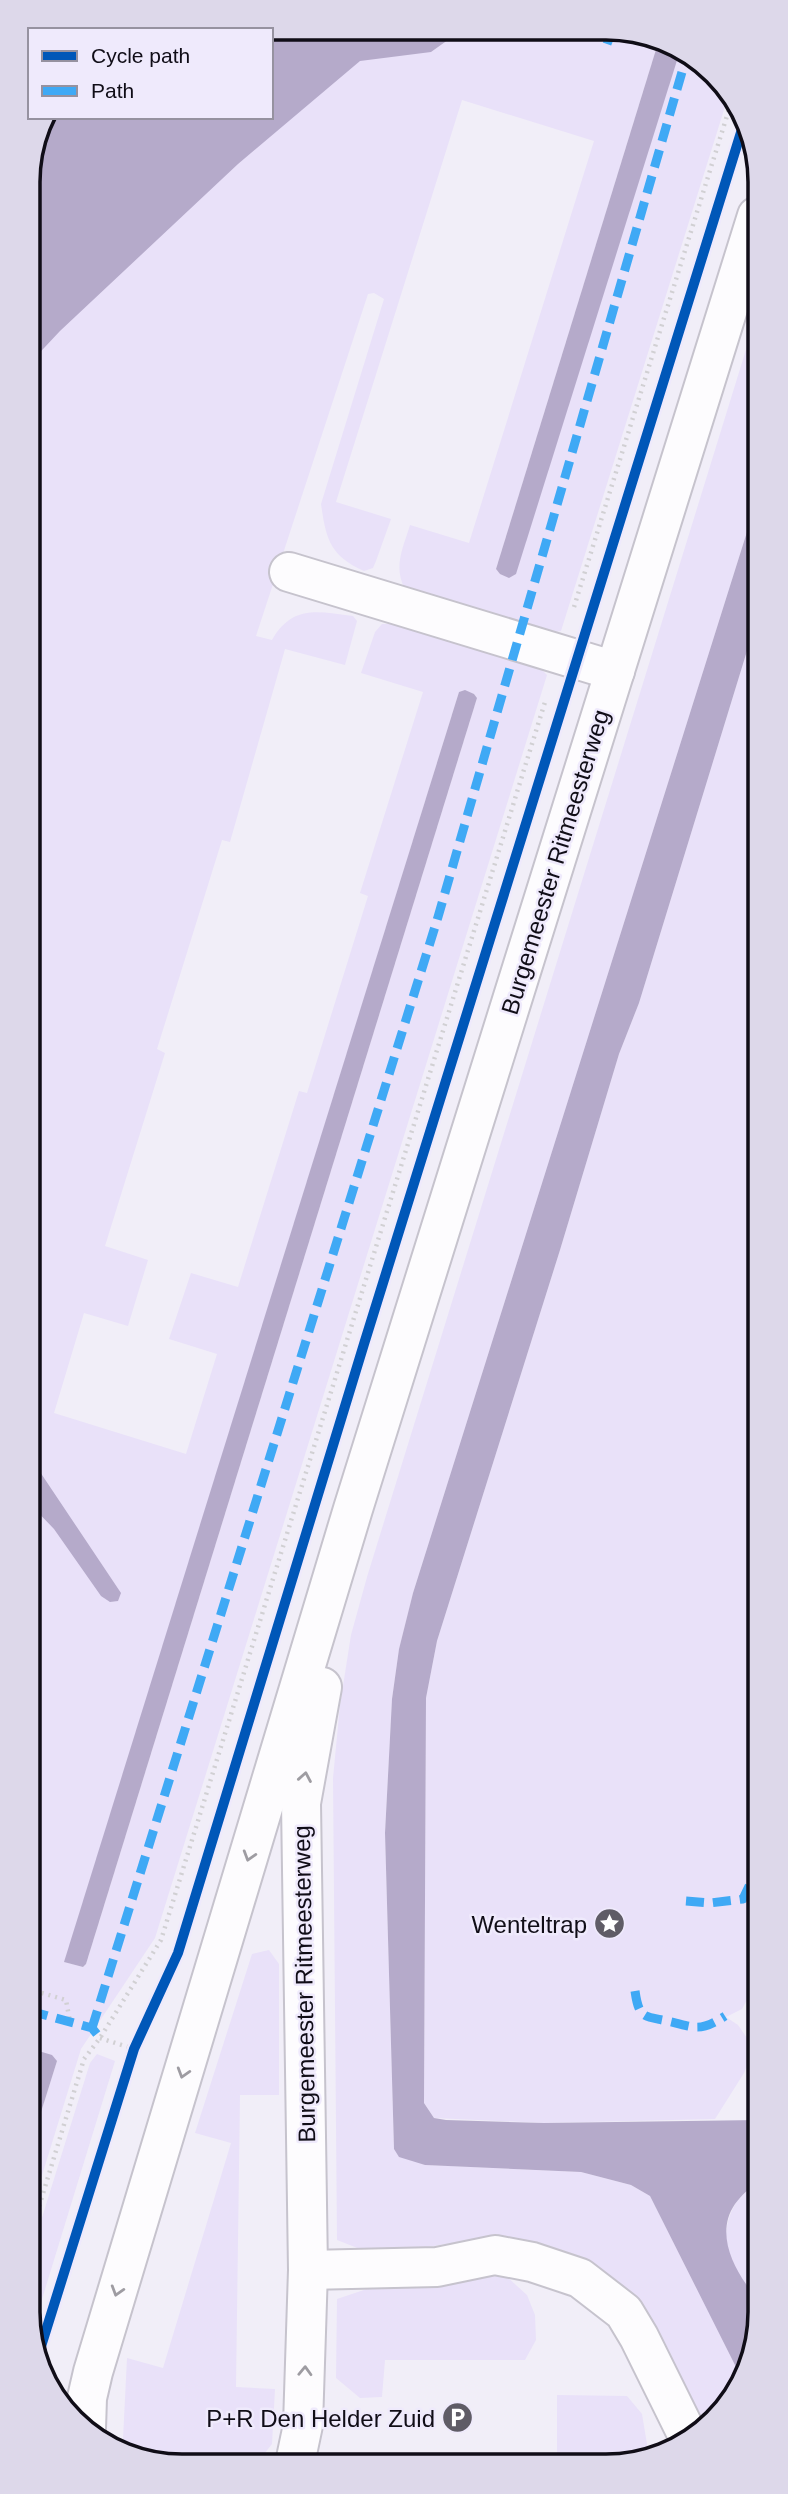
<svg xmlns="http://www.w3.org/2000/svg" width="788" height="2494" font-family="Arial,sans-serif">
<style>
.green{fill:#e9e1f9;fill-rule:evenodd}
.water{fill:#b5aaca}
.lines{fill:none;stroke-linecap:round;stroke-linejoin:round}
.minor-casing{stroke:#c6c3cd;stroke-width:42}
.path{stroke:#d1d0d3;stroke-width:4.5;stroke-dasharray:2 5;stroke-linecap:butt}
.minor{stroke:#fdfcfe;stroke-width:38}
.quiet{stroke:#3fa9f5;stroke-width:9;stroke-dasharray:18 9;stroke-linecap:butt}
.cycleway-casing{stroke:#efeafc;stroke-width:15}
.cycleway{stroke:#0057b8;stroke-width:10}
.oneway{stroke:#9e9ca2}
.labels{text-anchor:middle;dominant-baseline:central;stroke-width:5;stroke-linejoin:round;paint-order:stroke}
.street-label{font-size:24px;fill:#100d17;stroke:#efeafc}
.poi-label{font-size:24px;fill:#100d17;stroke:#efeafc;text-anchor:end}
.rim{fill:none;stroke:#100d17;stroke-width:3.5}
</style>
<rect width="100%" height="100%" fill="#f1eef8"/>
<g class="green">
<path d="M 182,28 L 433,30 L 431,52 L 462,30 L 637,31 L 658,43 L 496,569 L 500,574 L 678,54 L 715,73 L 728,97 L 561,631 L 541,634 L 405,589 C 393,567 403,548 410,525 L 469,543 L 594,141 L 462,100 L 336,502 L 391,519 L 376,561 L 373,568 L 364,571 C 330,556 326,539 321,504 L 384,299 L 374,293 L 368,294 L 256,636 L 272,640 C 293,604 318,612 353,616 L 357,621 L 345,665 L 285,649 L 230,842 L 222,840 L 157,1049 L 165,1053 L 105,1246 L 148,1260 L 128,1326 L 84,1313 L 54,1413 L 186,1454 L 217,1354 L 169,1339 L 191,1273 L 238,1287 L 299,1091 L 307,1093 L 368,896 L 360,893 L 423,692 L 361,673 L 375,632 L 382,624 L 397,624 L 537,665 L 547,675 L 155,1938 L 81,2049 L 31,2211 L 31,2144 L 57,2061 L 42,2052 L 35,2053 L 31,2066 L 28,172 L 40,123 L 43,117 L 271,117 L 271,30 L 173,30 ZM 465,691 L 474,694 L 477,698 L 86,1964 L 83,1967 L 65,1962 L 459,692 Z"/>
<polygon points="757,314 758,497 413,1593 399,1649 392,1699 385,1833 394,2149 425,2165 581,2172 631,2185 650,2196 739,2373 722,2413 699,2427 632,2304 493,2239 445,2244 378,2256 337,2240 333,1778 340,1705 351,1635 367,1577"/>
<polygon points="758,615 759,1978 742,2009 726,2017 738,2025 754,2048 744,2073 715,2119 544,2123 434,2118 424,2103 426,1698 437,1641 560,1250 619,1054 639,1003"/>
<polygon points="269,1950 279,1964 279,2095 240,2095 236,2387 275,2389 272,2444 257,2463 151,2463 135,2454 123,2439 127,2358 163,2368 231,2143 195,2133 252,1954"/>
<polygon points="97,2054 115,2061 31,2335 31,2253 90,2063"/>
<path d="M 760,2184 L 760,2305 C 749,2289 733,2272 728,2253 C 721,2227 733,2193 760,2184 Z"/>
<polygon points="506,2276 527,2295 535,2315 536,2340 525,2360 385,2360 382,2397 360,2398 336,2378 337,2299 373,2287 422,2277"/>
<polygon points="557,2395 627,2396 642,2414 649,2456 636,2463 557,2463"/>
</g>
<g class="water">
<polygon points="182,28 462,30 431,52 360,61 238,164 60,331 29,364 28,172 40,123 43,117 271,117 271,30 173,30"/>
<polygon points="658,43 679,54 516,574 509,578 500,574 496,569"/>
<path d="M 758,497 L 758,615 L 639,1003 L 619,1054 L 560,1250 L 437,1641 L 426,1698 L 424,2103 L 434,2118 L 446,2120 L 544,2123 L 759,2120 L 760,2184 C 749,2187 742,2195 735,2204 C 717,2230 730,2261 746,2284 C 750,2291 758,2299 760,2307 C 764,2328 746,2354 739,2373 L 650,2196 L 631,2185 L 581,2172 L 425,2165 L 399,2157 L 394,2149 L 385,1833 L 392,1699 L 399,1649 L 413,1593 Z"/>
<polygon points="465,690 474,694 477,698 86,1964 83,1967 64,1962 459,692"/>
<polygon points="30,1457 121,1593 118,1601 110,1602 101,1596 54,1529 30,1504"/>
<polygon points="42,2052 52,2055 57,2061 31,2144 31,2066 35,2053"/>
</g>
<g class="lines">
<defs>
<g id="minor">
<polyline points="289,572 615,671"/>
<polyline points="308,2270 437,2267 495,2255 532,2262 580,2278 624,2312 639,2337 687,2434"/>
<polyline points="86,2428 87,2398 93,2372 353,1509 757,216"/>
<polyline points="295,2463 303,2425 308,2270 301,1803 322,1687"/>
</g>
</defs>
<use href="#minor" class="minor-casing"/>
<g class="path">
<polyline points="574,607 731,103"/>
<polyline points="30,1996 35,1991 66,2000 70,2022"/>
<polyline points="100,2038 134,2049"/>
<polyline points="31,2233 84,2059 100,2038 161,1940 545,702"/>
</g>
<use href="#minor" class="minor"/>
<g class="quiet">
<polyline points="607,44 612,31"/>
<polyline points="686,1901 710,1903 743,1899 759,1865"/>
<path d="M 635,1991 C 639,2019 644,2016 667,2021 C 695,2027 698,2033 725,2016"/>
<polyline points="30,2011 92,2028 100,2038"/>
<polyline points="92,2028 438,917 686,58"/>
</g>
<defs>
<polyline id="cycleway" points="38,2356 134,2049 178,1953 364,1344 743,126"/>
</defs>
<use href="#cycleway" class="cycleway-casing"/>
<use href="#cycleway" class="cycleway"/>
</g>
<defs><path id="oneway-chevron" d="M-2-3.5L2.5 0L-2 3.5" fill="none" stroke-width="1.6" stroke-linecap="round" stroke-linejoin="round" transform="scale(1.75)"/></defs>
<g class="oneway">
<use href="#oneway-chevron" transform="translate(305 1777) rotate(-80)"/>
<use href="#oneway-chevron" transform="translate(249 1856) rotate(107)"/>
<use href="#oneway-chevron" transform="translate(183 2073) rotate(107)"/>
<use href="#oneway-chevron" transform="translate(117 2291) rotate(107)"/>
<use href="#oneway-chevron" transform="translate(305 2371) rotate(-88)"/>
</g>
<defs>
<symbol id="sight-disc" viewBox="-11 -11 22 22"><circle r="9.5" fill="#5f5c66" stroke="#efeafc"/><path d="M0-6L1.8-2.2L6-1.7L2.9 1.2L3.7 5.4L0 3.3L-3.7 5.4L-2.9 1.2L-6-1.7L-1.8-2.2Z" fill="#fff"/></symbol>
<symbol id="parking-disc" viewBox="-11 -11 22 22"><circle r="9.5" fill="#5f5c66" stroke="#efeafc"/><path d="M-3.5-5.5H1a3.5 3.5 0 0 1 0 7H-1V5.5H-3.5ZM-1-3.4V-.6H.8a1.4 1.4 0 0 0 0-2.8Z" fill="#fff"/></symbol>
</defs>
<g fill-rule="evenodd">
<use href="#sight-disc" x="592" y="1906" width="35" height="35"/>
<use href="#parking-disc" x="440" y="2400" width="35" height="35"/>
</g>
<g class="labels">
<g class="street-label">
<text transform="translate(555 862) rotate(-73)">Burgemeester Ritmeesterweg</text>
<text transform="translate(304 1984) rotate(-91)">Burgemeester Ritmeesterweg</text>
</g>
<g class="poi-label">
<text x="587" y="1924">Wenteltrap</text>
<text x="435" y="2418">P+R Den Helder Zuid</text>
</g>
</g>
<path d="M0 0H788V2494H0ZM182 40H606A142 142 0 0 1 748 182V2312A142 142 0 0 1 606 2454H182A142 142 0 0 1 40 2312V182A142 142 0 0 1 182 40Z" fill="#ddd8ea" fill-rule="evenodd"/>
<path class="rim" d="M182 40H606A142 142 0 0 1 748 182V2312A142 142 0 0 1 606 2454H182A142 142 0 0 1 40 2312V182A142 142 0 0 1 182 40Z"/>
<rect x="28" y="28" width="245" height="91" fill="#efeafc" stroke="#9692a0" stroke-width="2"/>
<rect x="42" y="51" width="35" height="10" fill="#0057b8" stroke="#9692a0" stroke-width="2"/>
<text x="91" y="63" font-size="21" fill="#100d17">Cycle path</text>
<rect x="42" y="86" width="35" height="10" fill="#3fa9f5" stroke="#9692a0" stroke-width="2"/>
<text x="91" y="98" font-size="21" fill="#100d17">Path</text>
</svg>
